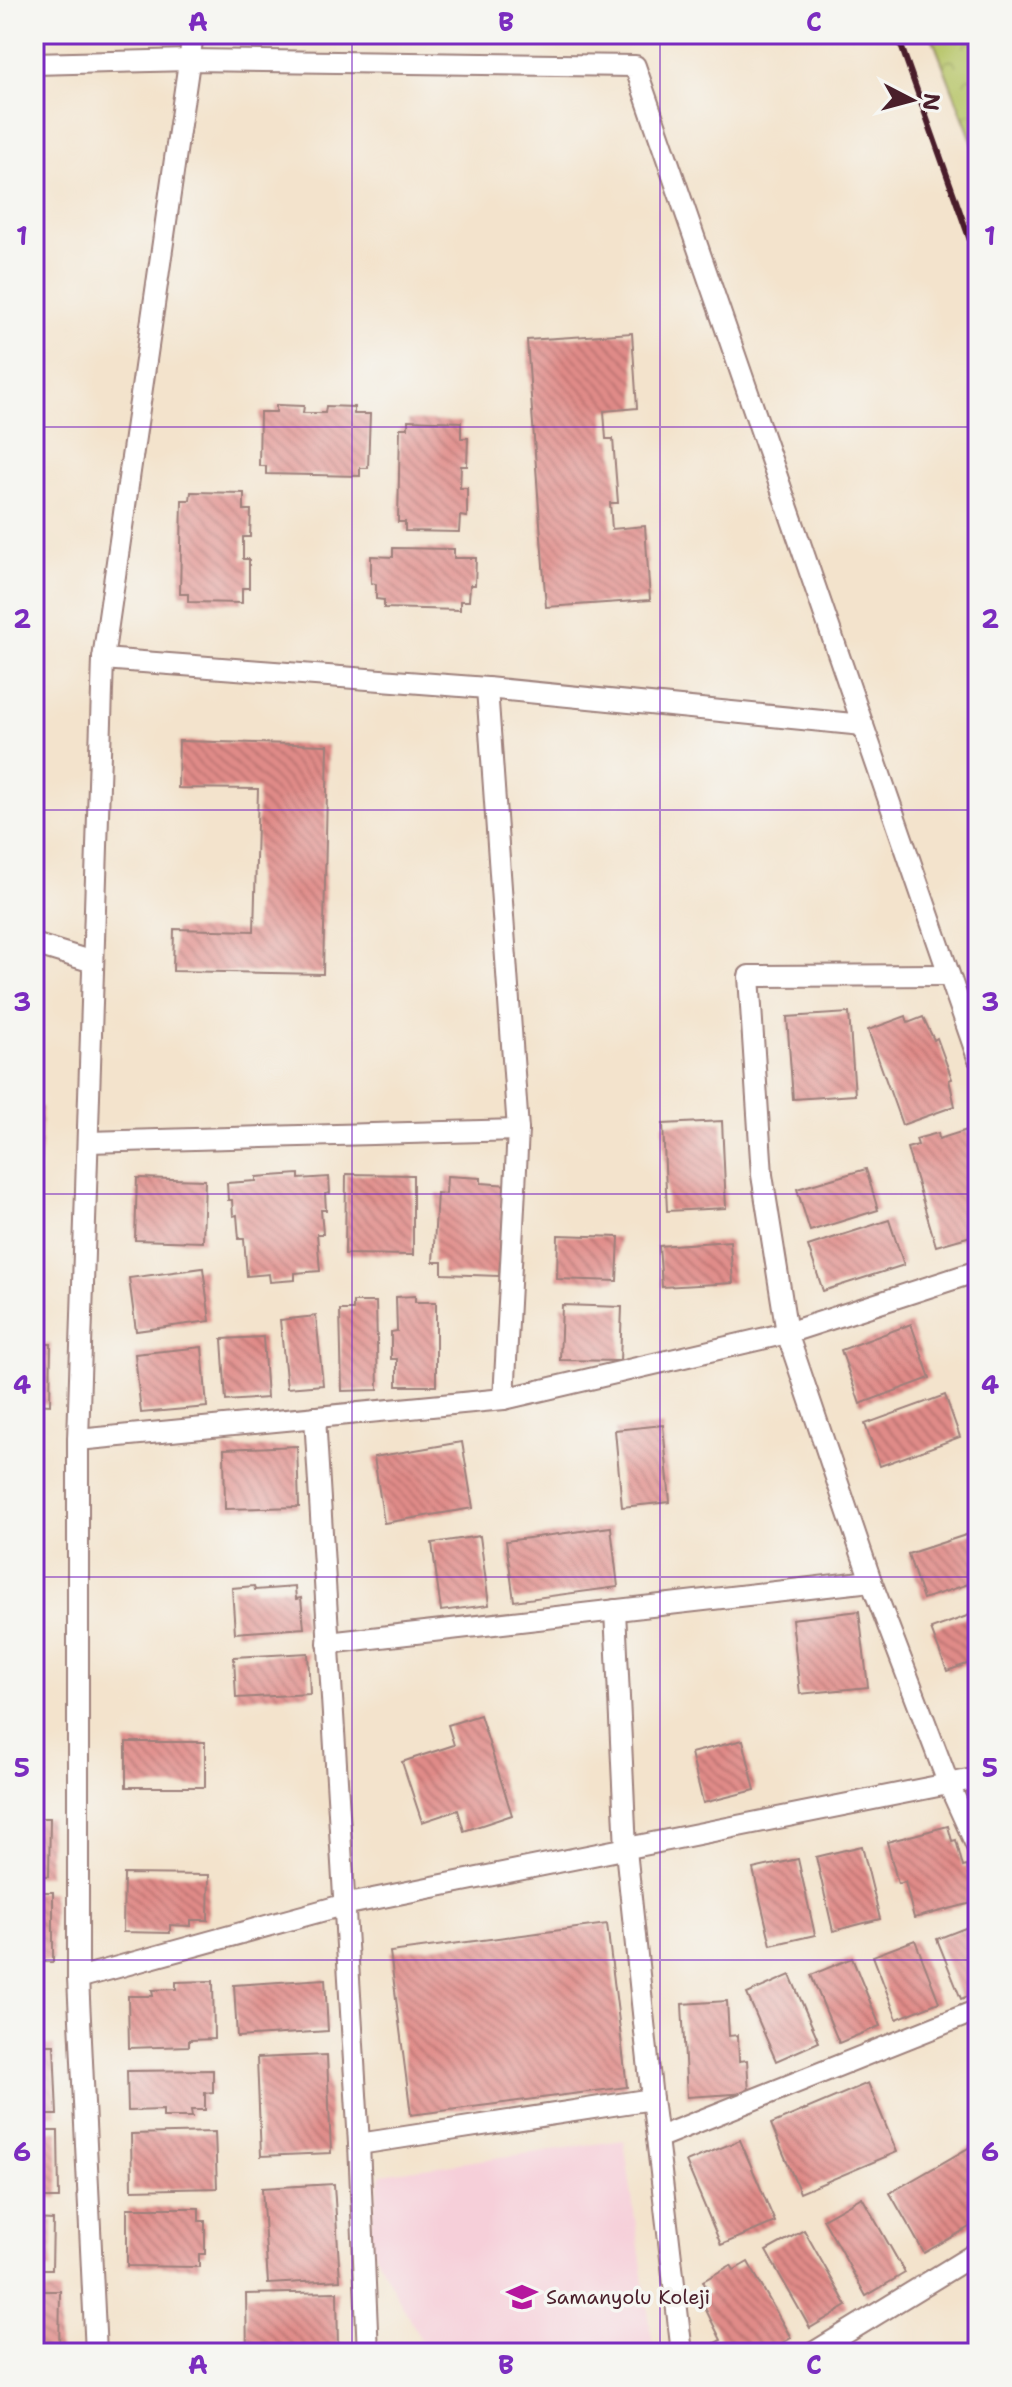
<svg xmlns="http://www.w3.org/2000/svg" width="1012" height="2387" font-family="'Shantell Sans',sans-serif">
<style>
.built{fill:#f6cfd9}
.park{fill:url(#park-crowns);stroke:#807248;stroke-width:2}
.building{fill:url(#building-back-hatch)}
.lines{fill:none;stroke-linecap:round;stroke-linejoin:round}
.minor-casing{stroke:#9e817c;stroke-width:24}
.minor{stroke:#fff;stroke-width:20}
.rail{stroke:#4a1f2b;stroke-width:6}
.grid{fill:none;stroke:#7b2cbf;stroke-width:2;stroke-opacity:0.55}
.labels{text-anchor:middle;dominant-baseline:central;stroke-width:7;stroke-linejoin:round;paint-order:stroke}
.poi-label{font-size:20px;fill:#4a1f2b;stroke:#f6f6f2;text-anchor:start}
.neatline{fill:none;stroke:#7b2cbf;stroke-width:3}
.grid-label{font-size:26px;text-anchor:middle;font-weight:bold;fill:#7b2cbf}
</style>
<defs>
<pattern id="park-crowns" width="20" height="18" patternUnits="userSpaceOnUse" patternTransform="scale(2)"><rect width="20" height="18" fill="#b6c466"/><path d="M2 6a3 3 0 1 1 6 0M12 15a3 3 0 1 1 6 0" fill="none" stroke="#9ea859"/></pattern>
<pattern id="building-back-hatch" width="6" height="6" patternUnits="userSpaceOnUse" patternTransform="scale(2)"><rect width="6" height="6" fill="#e08b88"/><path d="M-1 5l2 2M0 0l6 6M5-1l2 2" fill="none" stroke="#b8716f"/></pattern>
</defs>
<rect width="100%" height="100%" fill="#f6f6f2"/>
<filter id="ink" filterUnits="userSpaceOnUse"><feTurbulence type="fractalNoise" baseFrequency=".0125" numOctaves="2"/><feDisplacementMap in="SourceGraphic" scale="16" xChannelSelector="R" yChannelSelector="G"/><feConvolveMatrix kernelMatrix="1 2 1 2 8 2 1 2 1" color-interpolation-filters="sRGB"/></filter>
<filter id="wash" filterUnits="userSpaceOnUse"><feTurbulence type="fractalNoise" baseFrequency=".006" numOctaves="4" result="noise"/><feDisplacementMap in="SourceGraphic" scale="32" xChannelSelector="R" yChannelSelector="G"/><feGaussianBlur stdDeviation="1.8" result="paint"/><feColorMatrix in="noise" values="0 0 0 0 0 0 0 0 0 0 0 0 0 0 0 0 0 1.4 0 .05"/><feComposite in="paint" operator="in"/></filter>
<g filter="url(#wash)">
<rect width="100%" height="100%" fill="#f3e3cc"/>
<polygon class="built" points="624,2140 654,2353 428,2353 367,2240 381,2174"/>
<polygon class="park" points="931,34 978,34 978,156"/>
<g id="blocks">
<g class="building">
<polygon points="632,333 637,408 604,411 606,439 613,439 618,503 610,503 612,529 645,526 650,600 546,607 527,340"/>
<polygon points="276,405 304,406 303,413 325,413 326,406 354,407 354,414 370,414 368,468 360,468 360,476 266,474 266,466 259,466 260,412 276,412"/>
<polygon points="408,420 461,422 461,438 468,438 467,466 461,466 460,488 467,488 467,517 460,516 459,532 405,531 405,522 398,522 400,428 408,428"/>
<polygon points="191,492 244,493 244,510 251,510 250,537 243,537 243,559 249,559 249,588 242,588 242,603 188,602 188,594 180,594 182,500 190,500"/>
<polygon points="393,548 454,549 454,558 476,558 475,585 470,585 469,601 460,601 460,610 384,608 384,600 376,599 376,584 371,583 371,556 393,557"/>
<polygon points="179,741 328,745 323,974 173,971 174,929 254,931 258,789 178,788"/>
<polygon points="849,1013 855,1095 793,1099 787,1017"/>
<polygon points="906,1016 908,1023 923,1017 934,1040 937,1038 952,1079 949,1080 955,1106 902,1125 868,1030"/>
<polygon points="34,1107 42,1107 40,1165 34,1165"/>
<polygon points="722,1121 726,1208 667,1211 663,1124"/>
<polygon points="967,1130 973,1149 978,1148 978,1234 936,1246 907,1148 918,1145 916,1139 938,1133 939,1139"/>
<polygon points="866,1169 878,1210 810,1231 797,1189"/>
<polygon points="299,1174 299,1179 329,1177 330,1193 325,1194 326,1210 321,1210 323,1234 317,1234 320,1271 295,1273 295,1280 270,1282 269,1274 247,1276 244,1239 239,1239 237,1215 233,1216 232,1200 228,1200 227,1183 256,1181 256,1177"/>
<polygon points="346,1174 413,1175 413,1255 345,1254"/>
<polygon points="447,1176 481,1178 481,1183 509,1185 505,1261 500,1261 499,1276 442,1274 442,1262 433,1262 437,1193 446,1194"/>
<polygon points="137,1178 205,1180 203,1242 135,1240"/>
<polygon points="889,1220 904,1265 823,1291 808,1246"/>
<polygon points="558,1235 619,1237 617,1281 557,1279"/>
<polygon points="730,1241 733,1283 662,1287 659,1246"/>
<polygon points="203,1268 210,1321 136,1331 129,1278"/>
<polygon points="415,1296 415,1302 436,1302 436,1386 397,1386 397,1359 391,1359 391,1332 397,1331 396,1297"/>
<polygon points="353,1302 376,1302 378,1390 342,1391 340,1310 353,1310"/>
<polygon points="562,1305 622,1307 620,1361 560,1360"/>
<polygon points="316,1316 323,1385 287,1388 280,1320"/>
<polygon points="911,1324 930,1378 860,1404 841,1350"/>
<polygon points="263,1337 267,1398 226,1401 222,1339"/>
<polygon points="34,1344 51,1344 50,1405 34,1404"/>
<polygon points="202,1347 207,1407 141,1413 135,1354"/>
<polygon points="945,1395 960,1437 880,1466 865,1424"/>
<polygon points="663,1425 670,1502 622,1507 615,1430"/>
<polygon points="462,1442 473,1508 384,1523 374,1457"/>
<polygon points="297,1446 299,1507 225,1509 224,1449"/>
<polygon points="611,1527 618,1587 514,1601 506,1541"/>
<polygon points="978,1531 978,1581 923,1599 908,1554"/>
<polygon points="480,1536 489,1605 441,1611 432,1543"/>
<polygon points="254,1586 255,1590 295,1587 296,1599 301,1598 304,1628 235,1633 232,1588"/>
<polygon points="859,1611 868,1687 800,1694 792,1619"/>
<polygon points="978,1612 978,1660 947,1671 931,1629"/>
<polygon points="308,1653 310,1694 236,1698 234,1657"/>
<polygon points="480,1715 512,1815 464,1831 458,1810 422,1822 402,1762 454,1745 448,1725"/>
<polygon points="743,1740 755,1790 703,1803 691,1753"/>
<rect x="126" y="1742" width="79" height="45"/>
<polygon points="34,1818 50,1818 49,1876 34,1876"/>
<polygon points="948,1826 952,1841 956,1840 963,1867 967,1866 976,1902 914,1918 905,1882 898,1884 887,1842"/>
<polygon points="862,1846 880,1919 833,1931 816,1857"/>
<polygon points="798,1859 815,1935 771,1945 753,1869"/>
<polygon points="124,1874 209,1875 208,1920 191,1920 191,1926 170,1925 170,1933 123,1932"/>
<rect x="34" y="1892" width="19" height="70"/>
<polygon points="978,1923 978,1992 961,1999 937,1939"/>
<polygon points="607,1924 627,2087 411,2115 390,1952"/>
<polygon points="915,1940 939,2002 897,2019 873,1956"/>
<polygon points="852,1958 880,2026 839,2043 811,1975"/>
<polygon points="790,1975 819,2042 776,2061 747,1994"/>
<polygon points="325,1979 328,2031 237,2037 234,1985"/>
<polygon points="213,1981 214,2039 189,2040 189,2046 129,2048 128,1996 153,1996 152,1990 176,1989 176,1982"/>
<polygon points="727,2001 729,2036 738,2035 739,2061 747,2060 749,2093 687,2097 682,2004"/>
<polygon points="34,2031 37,2031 37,2045 54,2045 57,2115 34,2115"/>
<polygon points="327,2055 331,2153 261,2156 257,2058"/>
<polygon points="213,2070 213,2092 205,2093 205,2110 191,2110 192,2117 163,2117 163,2110 128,2111 127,2071"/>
<polygon points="868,2083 897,2152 800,2193 771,2124"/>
<polygon points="34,2131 58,2131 59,2198 34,2198"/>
<polygon points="215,2132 217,2188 132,2190 131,2134"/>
<polygon points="740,2140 775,2222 721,2245 686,2162"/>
<polygon points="972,2146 978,2157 978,2222 924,2253 890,2193"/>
<polygon points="334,2184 340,2280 268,2284 262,2188"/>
<polygon points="862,2197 905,2273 866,2296 823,2219"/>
<polygon points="127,2208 199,2208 199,2221 205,2221 205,2254 199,2254 199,2267 127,2266"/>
<polygon points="34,2219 53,2220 52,2269 34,2269"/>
<polygon points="804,2230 847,2306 810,2328 766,2251"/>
<polygon points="748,2262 791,2338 765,2353 721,2353 715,2343 721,2340 700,2298 709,2293 703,2281 731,2265 734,2270"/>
<polygon points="34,2291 60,2291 59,2353 34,2353"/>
<polygon points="337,2292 338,2351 247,2353 246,2294"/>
</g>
</g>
</g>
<g filter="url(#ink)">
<use href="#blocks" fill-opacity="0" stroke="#9e817c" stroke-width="2"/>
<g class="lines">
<defs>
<g id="minor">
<polyline points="34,64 189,60 635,66 978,1058"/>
<polyline points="103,659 487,688 863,725"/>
<polyline points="487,688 518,1130 504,1399"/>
<polyline points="34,944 93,962"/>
<polyline points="949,975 749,976 762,1175 787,1333 871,1581 949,1785 978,1849"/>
<polyline points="88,1142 518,1130"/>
<polyline points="315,1417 359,2144 368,2353"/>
<polyline points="78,1440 504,1399 787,1333 978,1271"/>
<polyline points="615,1610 626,1850 652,2099"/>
<polyline points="328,1643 871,1581"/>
<polyline points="78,1978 343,1905 978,1778"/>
<polyline points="657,2138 682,2353"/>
<polyline points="359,2144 652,2099 657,2138 978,2010"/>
<polyline points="96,2353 78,1978 78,1440 103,659 193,34"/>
<polyline points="813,2353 978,2252"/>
</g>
</defs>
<use href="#minor" class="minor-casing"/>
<use href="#minor" class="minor"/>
<polyline class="rail" points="897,34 978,263"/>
</g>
</g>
<path class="grid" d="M 352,34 L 352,2353M 660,34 L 660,2353M 34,427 L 978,427M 34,810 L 978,810M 34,1194 L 978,1194M 34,1577 L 978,1577M 34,1960 L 978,1960"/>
<defs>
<symbol id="school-bare" viewBox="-9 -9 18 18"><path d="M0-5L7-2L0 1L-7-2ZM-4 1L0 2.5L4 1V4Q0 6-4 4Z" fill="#b5179e" stroke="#f6f6f2" stroke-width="2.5" paint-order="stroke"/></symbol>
</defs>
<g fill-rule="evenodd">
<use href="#school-bare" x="500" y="2275" width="44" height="44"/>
</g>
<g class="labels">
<g class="poi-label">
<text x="546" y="2297">Samanyolu Koleji</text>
</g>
</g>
<rect width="1012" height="2387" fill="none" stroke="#f6f6f2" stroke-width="88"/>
<g transform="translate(912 100) rotate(96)" stroke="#f6f6f2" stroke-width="6" paint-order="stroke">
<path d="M0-6L14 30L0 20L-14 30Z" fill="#4a1f2b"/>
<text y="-12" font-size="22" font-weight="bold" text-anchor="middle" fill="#4a1f2b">N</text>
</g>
<rect x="44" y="44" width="924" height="2299" class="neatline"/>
<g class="grid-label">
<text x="198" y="31">A</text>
<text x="506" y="31">B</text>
<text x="814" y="31">C</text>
<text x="22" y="245">1</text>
<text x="990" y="245">1</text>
<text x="22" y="628">2</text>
<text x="990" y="628">2</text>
<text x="22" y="1011">3</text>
<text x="990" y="1011">3</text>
<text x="22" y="1394">4</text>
<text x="990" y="1394">4</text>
<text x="22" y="1777">5</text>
<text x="990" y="1777">5</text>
<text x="22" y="2161">6</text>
<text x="990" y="2161">6</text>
<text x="198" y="2374">A</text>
<text x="506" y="2374">B</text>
<text x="814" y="2374">C</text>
</g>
</svg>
